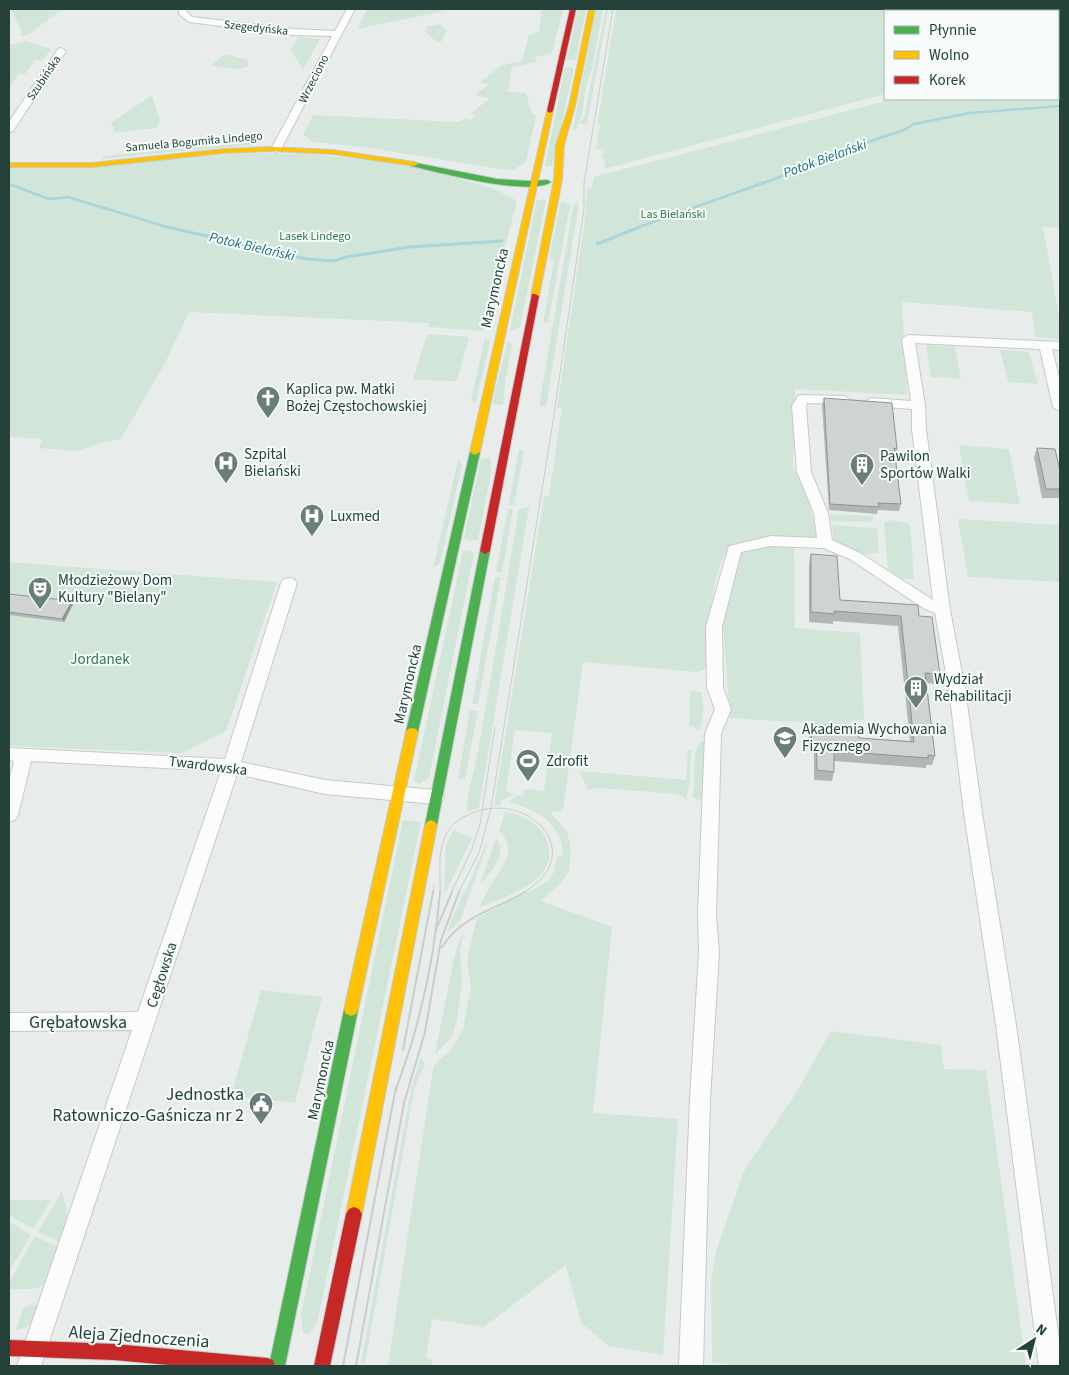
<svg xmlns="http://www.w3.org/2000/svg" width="1069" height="1375" font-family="'Source Sans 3',sans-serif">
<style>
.green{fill:#d1e6d8}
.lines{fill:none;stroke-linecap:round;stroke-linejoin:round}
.stream-far1{stroke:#a9d4db;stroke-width:2.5}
.stream{stroke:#a9d4db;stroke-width:3}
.street-casing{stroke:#c5cac8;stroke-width:2}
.fast-casing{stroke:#c3cbc8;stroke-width:2}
.slow-casing{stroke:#c3cbc8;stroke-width:2}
.jam-casing{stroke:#c3cbc8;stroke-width:2}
.street{fill:#fcfcfc;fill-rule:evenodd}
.fast{fill:#4caf50;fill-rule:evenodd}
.slow{fill:#ffc107;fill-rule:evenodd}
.jam{fill:#c62828;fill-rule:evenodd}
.tram-far1{stroke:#c9cdcc;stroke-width:1}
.tram{stroke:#c9cdcc;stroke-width:2}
.wall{fill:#b2b6b5}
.shaded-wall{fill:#919493}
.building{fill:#cfd4d2;stroke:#919493}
.labels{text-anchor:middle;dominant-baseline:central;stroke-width:4;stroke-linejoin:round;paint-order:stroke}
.far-street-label{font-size:12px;fill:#24423a;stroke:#f7fbf9}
.far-park-label{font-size:12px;fill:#2d7a4b;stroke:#f7fbf9}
.far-water-label{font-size:14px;font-style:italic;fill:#1c6f80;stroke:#f7fbf9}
.street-label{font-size:15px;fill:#24423a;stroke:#f7fbf9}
.poi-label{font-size:15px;fill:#24423a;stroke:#f7fbf9;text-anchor:start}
.park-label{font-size:15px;fill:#2d7a4b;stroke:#f7fbf9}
.near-street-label{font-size:18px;fill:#24423a;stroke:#f7fbf9}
.near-poi-label{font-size:18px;fill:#24423a;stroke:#f7fbf9;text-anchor:end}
</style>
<rect width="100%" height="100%" fill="#e8edeb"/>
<g class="green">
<polygon points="11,9 63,9 26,36 19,35 22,33"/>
<polygon points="367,9 445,9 440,12 357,29"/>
<polygon points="542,9 563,9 552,53 535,57 537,62 512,67 508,92 526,93 531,111 536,116 526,162 513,170 506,170 363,147 313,142 303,135 313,115 459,122 465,118 471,120 476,116 470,114 489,99 475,95 489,84 480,82 502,65 522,61 529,35 539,32"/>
<polygon points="578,9 586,9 576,60 567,60"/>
<polygon points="596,9 603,9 592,69 586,85 582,114 576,130 573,130"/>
<polygon points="606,9 608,9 587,124 580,124 584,117"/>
<path d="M 616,9 L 1060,9 L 1060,228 L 1043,227 L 1060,322 L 1060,339 L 1035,337 L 1032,312 L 902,302 L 907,395 L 795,389 L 793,467 L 809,497 L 816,538 L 758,540 L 731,544 C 710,572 708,631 708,665 L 704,670 L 697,672 L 583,662 L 563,811 L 550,812 L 567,831 L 571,849 L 569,871 L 561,883 L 541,901 L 612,927 L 593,1113 L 678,1119 L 663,1355 L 609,1346 L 581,1323 L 566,1265 L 484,1327 L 432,1319 L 426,1358 L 432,1360 L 431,1366 L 388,1365 L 433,1069 L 435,1064 L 452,1048 L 463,1030 L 471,985 L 467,965 L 468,955 L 477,918 L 547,882 L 554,872 L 557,856 L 563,856 C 563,823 536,809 508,802 L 517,795 L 523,797 L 524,789 L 544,791 L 552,733 L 515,730 L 506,791 L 514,794 L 501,801 L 500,805 L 494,806 L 544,496 L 549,496 L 561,414 L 562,408 L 557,408 L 585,219 L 587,189 L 592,188 L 594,177 L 893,99 L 1058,99 L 1058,11 L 885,11 L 885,94 L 604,169 L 606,159 L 602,159 L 604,149 L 596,149 L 600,125 L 597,125 Z"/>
<polygon points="439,24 447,30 442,41 438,43 424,31 429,30 425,27"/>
<polygon points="298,37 320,39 303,70 291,50"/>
<polygon points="26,41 51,49 43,60 35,60 25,74 20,73 9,88 9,45"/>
<path d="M 229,55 L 247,60 L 248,66 C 238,71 221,68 211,65 L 222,56 Z"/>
<polygon points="570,67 574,68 552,166 545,166 565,68"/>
<polygon points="152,95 160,120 157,128 115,133 111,123"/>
<polygon points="259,142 256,145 180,151 179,148"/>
<polygon points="178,148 178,151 102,159 103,156"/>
<path d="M 256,153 L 296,154 L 297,153 C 352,158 410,163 464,180 C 485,187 497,188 517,201 L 483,331 L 429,327 L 429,323 L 189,312 L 165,363 L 121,439 L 101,443 L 77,451 L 39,448 L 42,439 L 9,437 L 9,168 C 90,170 174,156 256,153 Z"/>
<polygon points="537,200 546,200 520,327 512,331 510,330"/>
<polygon points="578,200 578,209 546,407 539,406 573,208"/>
<polygon points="561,201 570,205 548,323 543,323 554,260 549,259"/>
<polygon points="427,334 469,337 457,381 413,380"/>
<polygon points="485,338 490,342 476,403 471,400"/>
<polygon points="508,340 512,345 505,383 503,405 492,404"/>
<polygon points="926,345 955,347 961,379 931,377"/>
<polygon points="1000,350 1029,352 1038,384 1008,382"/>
<polygon points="959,445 1009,449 1020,504 969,501"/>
<polygon points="519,449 524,450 514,505 509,505"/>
<polygon points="490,457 491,472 478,540 470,541 464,538 481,459"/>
<polygon points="458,460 462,465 440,563 433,568"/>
<path d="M 529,507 L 479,808 L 468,811 C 464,802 475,769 477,756 C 492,674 505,592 519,509 Z"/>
<polygon points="508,509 513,509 502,573 496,572"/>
<polygon points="830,514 873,516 873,522 831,521"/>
<polygon points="958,519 1060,525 1060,582 968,577"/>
<path d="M 891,520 L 910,524 L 914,578 C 906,582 893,577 888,570 L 884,522 Z"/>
<polygon points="832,525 877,528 879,553 863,555 835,544"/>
<polygon points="780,546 794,548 795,628 860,633 864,719 841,725 730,718 723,623 738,560 741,552 757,548"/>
<polygon points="469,550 474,553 429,778 419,784 414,781 463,551"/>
<polygon points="9,562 277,582 226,731 182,753 9,746"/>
<polygon points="495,577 501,577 478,704 472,704"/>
<path d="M 690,691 L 701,692 C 705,704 704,719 699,730 L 689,725 Z"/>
<polygon points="470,710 478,711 465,779 458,779"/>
<polygon points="701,741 705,743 703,800 694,799 692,796 694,789 695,753"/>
<polygon points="688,750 691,750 689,788 686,796 688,800 677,794 598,788 588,790 579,771 686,780"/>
<path d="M 505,812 C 520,814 536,821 544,835 C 568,878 507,896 479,908 C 483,900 487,891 492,883 C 503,866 518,849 499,831 Z"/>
<polygon points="403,820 421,822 317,1324 307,1335 303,1333 301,1315"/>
<polygon points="453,830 472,838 444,895 446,846"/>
<path d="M 496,838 C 508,854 493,868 483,882 L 481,882 Z"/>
<path d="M 485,845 L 487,845 L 460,921 L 447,933 C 457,902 475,875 485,845 Z"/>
<polygon points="464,934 460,949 462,983 457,1019 452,1037 435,1054 454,959 461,936"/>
<polygon points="261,990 322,997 295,1103 231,1096"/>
<polygon points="831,1031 941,1045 944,1069 986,1070 1026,1366 737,1366 712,1362 711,1280 716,1251 744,1171 796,1093"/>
<polygon points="421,1057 425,1065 418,1078 414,1091 365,1363 361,1363 411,1090"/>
<polygon points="62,1191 68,1215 59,1242 38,1232"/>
<polygon points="9,1200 51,1200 33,1229 9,1215"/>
<polygon points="9,1221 31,1235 9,1272"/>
<path d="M 35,1236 L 58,1247 C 45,1286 52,1291 9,1289 L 9,1283 Z"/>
<path d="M 30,1305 L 41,1305 C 35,1318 32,1328 16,1330 L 23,1308 Z"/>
</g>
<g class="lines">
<g class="stream-far1">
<polyline points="9,184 49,199 68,197 167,227"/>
<polyline points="639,227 797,171 803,166 821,164 871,141 904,130 914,124 970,113 1060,106"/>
</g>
<g class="stream">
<polyline points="163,226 307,259 334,261 346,257 410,247 502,241"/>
<polyline points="597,244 642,226"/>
</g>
<defs>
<g id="street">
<polygon points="179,9 187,9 187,12 192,17 201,18 293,29 335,31 347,9 355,9 281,149 276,152 271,149 332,36 293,35 189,22 179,14"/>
<polygon points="61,48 66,51 13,131 9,132 9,122 58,49"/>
<polygon points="908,335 1060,342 1060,350 1052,349 1060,381 1060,411 1053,407 1040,349 915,343 925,405 926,429 950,610 965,689 982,813 1016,1025 1060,1347 1060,1366 1039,1366 996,1025 964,813 949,689 935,613 923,608 850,559 823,548 771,546 741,552 722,627 723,688 731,709 721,734 716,914 719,952 710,1099 703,1366 679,1366 690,1099 699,952 698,914 705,734 715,709 707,688 706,627 729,546 771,536 817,538 814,513 797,472 792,406 798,396 803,395 844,396 851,400 844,404 807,403 806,406 811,472 828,513 832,540 860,553 933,600 912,429 912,409 871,406 864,402 871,398 911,401 902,339"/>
<polygon points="289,578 294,579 297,583 241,762 325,780 435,790 441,792 444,797 441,802 435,804 325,794 237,774 41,1366 17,1366 132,1030 9,1031 9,1013 138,1012 221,771 31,761 18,815 15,820 9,822 9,781 14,761 9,760 9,748 225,759 281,583 284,579"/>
</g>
<g id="fast">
<path d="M 411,162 L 497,179 L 530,181 L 547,180 L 551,182 C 529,197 438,172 411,166 Z"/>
<polygon points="475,449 480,452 418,732 416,735 408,735 406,732 470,452"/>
<polygon points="485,548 490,551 437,825 435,828 431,830 427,828 425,825 480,551"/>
<polygon points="351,1004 356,1006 358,1010 285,1366 269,1366 344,1010 346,1006"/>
</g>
<g id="slow">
<polygon points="589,9 595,9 575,106 564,145 562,180 539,296 535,298 531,296 554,180 556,145 569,106"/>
<polygon points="550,109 553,111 480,452 475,455 470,452 547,111"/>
<polygon points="272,147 333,150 414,162 418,164 414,166 333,154 272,151 224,153 92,167 9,167 9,163 92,163 224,149"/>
<polygon points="412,728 416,729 418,732 358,1010 356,1014 351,1016 346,1014 344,1010 406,732 408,729"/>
<polygon points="431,820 435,822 437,825 362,1214 359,1219 354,1221 349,1219 346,1214 425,825 427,822"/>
</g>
<g id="jam">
<polygon points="570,9 576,9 553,111 550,113 547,111"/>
<polygon points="532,294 535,294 539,296 490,551 485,554 480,551"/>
<polygon points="354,1207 359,1209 362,1214 330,1366 314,1366 346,1214 349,1209"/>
<polygon points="9,1340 114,1344 267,1358 273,1360 275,1366 180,1366 114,1360 9,1356"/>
</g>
</defs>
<use href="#street" class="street-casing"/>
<use href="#fast" class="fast-casing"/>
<use href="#slow" class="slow-casing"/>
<use href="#jam" class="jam-casing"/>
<use href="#street" class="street"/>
<use href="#fast" class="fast"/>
<use href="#slow" class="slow"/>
<use href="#jam" class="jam"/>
<g class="tram-far1">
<polyline points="433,893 434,886"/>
<path d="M 440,893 C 441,875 437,854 445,837 C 449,827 457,820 466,816 C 524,785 593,852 523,893"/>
<polyline points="451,893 472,849 480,824 495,727"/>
<polyline points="458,893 479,853 491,808 553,421 584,209 584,183 613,9"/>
</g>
<g class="tram">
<polyline points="435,932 452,892"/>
<path d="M 442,947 C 462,915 495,910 525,892"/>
<polyline points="403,1050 433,892"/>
<path d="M 395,1093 C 400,1076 407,1059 412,1042 C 426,994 436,942 440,892"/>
<polyline points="343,1366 396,1087"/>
<polyline points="356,1366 404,1103 425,1032 441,940 459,892"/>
</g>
</g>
<g class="wall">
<polygon points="824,398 897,449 896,455 895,455 901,504 899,511 878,510 877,514 829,510 822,405"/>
<polygon points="1037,448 1060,471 1060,498 1042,498 1034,457"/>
<polygon points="811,554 840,600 919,616 940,674 937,684 927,683 935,756 932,765 926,765 926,768 834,761 834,772 832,781 814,780 814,753 810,753 809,740 811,730 814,730 815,724 859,738 910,741 898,626 833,621 833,624 809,622 809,564"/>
<polygon points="9,594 73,604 64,622 9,615"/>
</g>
<polygon class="shaded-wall" points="72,601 73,604 64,622 62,619"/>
<g class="building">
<polygon points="824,398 892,403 897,449 894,448 901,504 878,503 879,507 830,504"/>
<polygon points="1037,448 1055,449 1060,471 1060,489 1046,489"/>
<polygon points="811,554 837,556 840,600 918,605 919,616 932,617 940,674 925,673 935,756 928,755 928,758 834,751 834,772 817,770 816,743 812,743 811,730 815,730 815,724 858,728 859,738 914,742 901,616 834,611 835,614 811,612"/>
<polygon points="9,594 72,601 62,619 9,612"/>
</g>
<defs>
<symbol id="church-pin" viewBox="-11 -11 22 30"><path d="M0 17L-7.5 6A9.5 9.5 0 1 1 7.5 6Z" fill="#697e78" stroke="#f7fbf9"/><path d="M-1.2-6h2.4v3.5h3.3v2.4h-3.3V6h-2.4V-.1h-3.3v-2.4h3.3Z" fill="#fff"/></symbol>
<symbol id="hospital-pin" viewBox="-11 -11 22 30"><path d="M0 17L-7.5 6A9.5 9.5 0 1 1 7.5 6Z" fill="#697e78" stroke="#f7fbf9"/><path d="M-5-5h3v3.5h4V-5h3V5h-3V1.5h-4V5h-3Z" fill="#fff"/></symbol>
<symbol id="building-pin" viewBox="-11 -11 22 30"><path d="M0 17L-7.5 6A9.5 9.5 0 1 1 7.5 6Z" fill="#697e78" stroke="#f7fbf9"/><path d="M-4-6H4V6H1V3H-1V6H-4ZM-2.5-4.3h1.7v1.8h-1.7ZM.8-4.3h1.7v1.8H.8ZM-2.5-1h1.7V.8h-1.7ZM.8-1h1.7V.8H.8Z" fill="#fff"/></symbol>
<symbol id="theatre-pin" viewBox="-11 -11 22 30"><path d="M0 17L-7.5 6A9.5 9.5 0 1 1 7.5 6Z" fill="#697e78" stroke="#f7fbf9"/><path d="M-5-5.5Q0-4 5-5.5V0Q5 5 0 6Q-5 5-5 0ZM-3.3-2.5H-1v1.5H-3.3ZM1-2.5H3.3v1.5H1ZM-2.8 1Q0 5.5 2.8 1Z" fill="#fff"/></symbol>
<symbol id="university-pin" viewBox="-11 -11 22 30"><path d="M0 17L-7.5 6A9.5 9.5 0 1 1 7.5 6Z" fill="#697e78" stroke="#f7fbf9"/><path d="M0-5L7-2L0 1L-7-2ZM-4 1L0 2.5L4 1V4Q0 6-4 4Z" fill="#fff"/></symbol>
<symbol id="stadium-pin" viewBox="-11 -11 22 30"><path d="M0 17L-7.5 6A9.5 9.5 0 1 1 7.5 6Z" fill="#697e78" stroke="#f7fbf9"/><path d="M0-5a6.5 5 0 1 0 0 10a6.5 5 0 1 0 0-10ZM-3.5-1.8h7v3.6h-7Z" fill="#fff"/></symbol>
<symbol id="civic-pin" viewBox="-11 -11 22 30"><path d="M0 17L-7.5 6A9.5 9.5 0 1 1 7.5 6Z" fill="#697e78" stroke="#f7fbf9"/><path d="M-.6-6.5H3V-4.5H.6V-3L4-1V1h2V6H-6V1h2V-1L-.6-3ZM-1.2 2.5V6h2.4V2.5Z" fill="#fff"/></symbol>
</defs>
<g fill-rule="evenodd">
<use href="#church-pin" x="254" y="384" width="28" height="38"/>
<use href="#hospital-pin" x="212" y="449" width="28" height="38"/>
<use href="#building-pin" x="848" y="451" width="28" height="38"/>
<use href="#hospital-pin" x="298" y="502" width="28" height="38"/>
<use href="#theatre-pin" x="26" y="575" width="28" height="38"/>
<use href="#building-pin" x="902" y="674" width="28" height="38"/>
<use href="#university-pin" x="771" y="724" width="28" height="38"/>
<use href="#stadium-pin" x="514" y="747" width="28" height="38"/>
<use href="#civic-pin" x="247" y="1090" width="28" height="38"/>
</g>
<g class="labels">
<g class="far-street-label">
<text transform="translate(256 28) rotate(6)">Szegedyńska</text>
<text transform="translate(44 78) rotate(-56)">Szubińska</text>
<text transform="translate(314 79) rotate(-63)">Wrzeciono</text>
<text transform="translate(194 142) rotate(-5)">Samuela Bogumiła Lindego</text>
</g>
<g class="far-park-label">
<text x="673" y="214">Las Bielański</text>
<text x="315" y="236">Lasek Lindego</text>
</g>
<g class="far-water-label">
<text transform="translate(825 159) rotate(-20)">Potok Bielański</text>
<text transform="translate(252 247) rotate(13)">Potok Bielański</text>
</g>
<g class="street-label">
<text transform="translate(495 288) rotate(-77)">Marymoncka</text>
<text transform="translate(408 684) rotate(-77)">Marymoncka</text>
<text transform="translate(208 766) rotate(7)">Twardowska</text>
<text transform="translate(162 975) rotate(-72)">Cegłowska</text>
<text transform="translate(321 1080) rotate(-78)">Marymoncka</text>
</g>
<g class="poi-label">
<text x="286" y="389">Kaplica pw. Matki<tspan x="286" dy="17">Bożej Częstochowskiej</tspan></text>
<text x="244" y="454">Szpital<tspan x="244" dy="17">Bielański</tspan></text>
<text x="880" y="456">Pawilon<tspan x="880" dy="17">Sportów Walki</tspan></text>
<text x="330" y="516">Luxmed</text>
<text x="58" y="580">Młodzieżowy Dom<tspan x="58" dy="17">Kultury "Bielany"</tspan></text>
<text x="934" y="679">Wydział<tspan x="934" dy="17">Rehabilitacji</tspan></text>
<text x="802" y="729">Akademia Wychowania<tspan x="802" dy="17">Fizycznego</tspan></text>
<text x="546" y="761">Zdrofit</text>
</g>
<g class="park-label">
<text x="100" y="659">Jordanek</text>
</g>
<g class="near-street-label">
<text x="78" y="1022">Grębałowska</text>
<text transform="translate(139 1337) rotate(4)">Aleja Zjednoczenia</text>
</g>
<g class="near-poi-label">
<text x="244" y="1094">Jednostka<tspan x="244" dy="21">Ratowniczo-Gaśnicza nr 2</tspan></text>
</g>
</g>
<rect width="1069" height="1375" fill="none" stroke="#24423a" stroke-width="20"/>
<rect x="884" y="10" width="175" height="90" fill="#f7fbf9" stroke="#a3b1ad"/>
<rect x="894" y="26" width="25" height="8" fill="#4caf50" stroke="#a3b1ad"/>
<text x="929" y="35" font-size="15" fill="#24423a">Płynnie</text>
<rect x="894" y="51" width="25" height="8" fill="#ffc107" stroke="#a3b1ad"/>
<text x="929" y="60" font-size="15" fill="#24423a">Wolno</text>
<rect x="894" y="76" width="25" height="8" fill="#c62828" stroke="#a3b1ad"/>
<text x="929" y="85" font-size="15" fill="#24423a">Korek</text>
<g transform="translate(1034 1340) rotate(36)" stroke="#f7fbf9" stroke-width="4" paint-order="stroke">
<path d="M0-4L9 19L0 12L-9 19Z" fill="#24423a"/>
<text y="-8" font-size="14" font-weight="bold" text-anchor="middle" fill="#24423a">N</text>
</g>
</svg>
